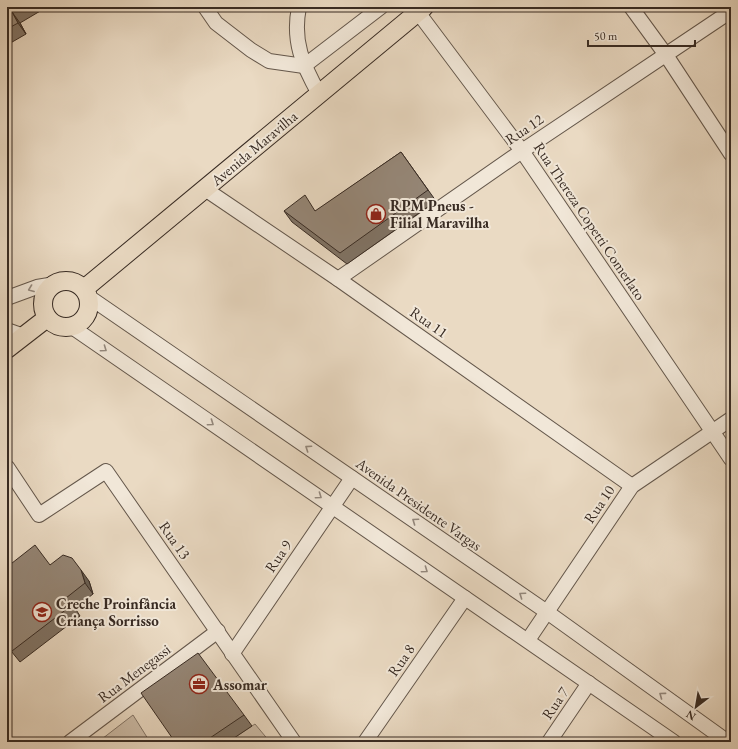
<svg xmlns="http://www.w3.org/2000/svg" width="738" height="749" font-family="'EB Garamond',serif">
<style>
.green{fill:#ccbca8;stroke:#827466}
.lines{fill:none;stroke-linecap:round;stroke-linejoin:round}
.minor-casing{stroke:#64574b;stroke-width:16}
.major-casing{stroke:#382b23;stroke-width:20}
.minor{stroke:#f1e7d8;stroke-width:14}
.major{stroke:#eadac3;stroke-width:18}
.wall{fill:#807365;stroke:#382b23}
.shaded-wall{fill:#685e53;stroke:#382b23}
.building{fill:#958676;stroke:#382b23}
.oneway{stroke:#94897e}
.labels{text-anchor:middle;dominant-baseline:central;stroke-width:4;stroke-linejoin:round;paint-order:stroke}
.street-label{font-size:15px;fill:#382b23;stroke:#f1e7d8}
.poi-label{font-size:15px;font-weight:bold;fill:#382b23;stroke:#f1e7d8;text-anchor:start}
</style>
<rect width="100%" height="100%" fill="#eadac3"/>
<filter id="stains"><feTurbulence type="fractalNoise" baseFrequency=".005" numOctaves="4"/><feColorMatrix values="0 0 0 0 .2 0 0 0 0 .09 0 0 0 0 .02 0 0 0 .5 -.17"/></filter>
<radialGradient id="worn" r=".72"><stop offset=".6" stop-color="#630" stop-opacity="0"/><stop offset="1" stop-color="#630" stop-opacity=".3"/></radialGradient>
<g class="green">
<polygon points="133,715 150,742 98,742"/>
<polygon points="255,724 270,742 228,742"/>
</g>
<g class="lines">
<defs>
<g id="minor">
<polyline points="205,7 216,23 251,50 269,61 304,66 381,7"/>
<path d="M 299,7 C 292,42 303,65 319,94"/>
<polyline points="414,7 522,151 731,459"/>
<polyline points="631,7 666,55 731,154"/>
<polyline points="205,189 338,279 632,486"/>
<polyline points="338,279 522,151 731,11"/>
<polyline points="89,297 547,612 728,742"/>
<polyline points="7,298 37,287 55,284"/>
<polyline points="72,327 674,742"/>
<polyline points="7,330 24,336"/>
<polyline points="7,467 39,515 106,471 294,742"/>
<polyline points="528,640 632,486 731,419"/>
<polyline points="232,654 352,478"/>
<polyline points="70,742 218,631"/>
<polyline points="365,742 465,598"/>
<polyline points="549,742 589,683"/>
</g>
<g id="major">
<circle cx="66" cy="304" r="23"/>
<polyline points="84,289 424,7"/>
<polyline points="7,349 47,318"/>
</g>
</defs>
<use href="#minor" class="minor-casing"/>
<use href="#major" class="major-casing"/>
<use href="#minor" class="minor"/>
<use href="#major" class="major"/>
</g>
<g class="wall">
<polygon points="7,7 47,7 20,23 26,34 7,45"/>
<polygon points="401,152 436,201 347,264 292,222 284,211 316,211"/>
<polygon points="50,565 89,581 93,594 75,608 80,616 20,662 7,646 7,567"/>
<polygon points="244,715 252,726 228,742 175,742"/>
</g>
<g class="shaded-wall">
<polygon points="12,12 20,23 26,34 18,23"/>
<polygon points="81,570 89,581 93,594 85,583"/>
</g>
<g class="building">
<polygon points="7,7 20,7 12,12 18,23 7,29"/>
<polygon points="401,152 428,190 340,253 284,211 305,195 315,211"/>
<polygon points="35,545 50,565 63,555 72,558 81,570 85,583 66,598 72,605 12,651 7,645 7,567"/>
<polygon points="198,653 244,715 204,742 175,742 141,693"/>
</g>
<defs><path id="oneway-chevron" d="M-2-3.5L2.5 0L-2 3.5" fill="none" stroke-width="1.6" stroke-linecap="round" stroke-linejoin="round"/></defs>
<g class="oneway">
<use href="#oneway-chevron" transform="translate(31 289) rotate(159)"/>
<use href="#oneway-chevron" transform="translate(104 349) rotate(35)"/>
<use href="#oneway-chevron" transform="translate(211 423) rotate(35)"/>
<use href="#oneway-chevron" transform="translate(308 448) rotate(-146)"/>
<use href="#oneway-chevron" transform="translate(319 496) rotate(35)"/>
<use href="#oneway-chevron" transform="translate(415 521) rotate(-145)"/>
<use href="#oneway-chevron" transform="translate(425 570) rotate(35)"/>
<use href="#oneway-chevron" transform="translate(522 595) rotate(-145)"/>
<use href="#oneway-chevron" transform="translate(662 695) rotate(-144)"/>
</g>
<defs>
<symbol id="shop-ring" viewBox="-11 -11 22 22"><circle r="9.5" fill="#f1e7d8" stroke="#8f2418" stroke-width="1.5"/><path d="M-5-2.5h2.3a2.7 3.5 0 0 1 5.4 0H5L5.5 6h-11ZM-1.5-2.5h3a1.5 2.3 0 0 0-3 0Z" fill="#8f2418"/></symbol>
<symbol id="school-ring" viewBox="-11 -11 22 22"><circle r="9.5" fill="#f1e7d8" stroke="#8f2418" stroke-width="1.5"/><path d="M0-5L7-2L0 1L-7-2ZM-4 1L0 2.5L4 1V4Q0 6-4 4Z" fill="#8f2418"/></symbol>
<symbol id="office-ring" viewBox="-11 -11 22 22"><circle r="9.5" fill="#f1e7d8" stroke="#8f2418" stroke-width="1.5"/><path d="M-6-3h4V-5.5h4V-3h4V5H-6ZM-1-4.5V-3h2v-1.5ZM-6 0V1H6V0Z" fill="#8f2418"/></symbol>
</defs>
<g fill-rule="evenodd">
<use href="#shop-ring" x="365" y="203" width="22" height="22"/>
<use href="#school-ring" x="31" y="601" width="22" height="22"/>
<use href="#office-ring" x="188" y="673" width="22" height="22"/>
</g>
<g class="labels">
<g class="street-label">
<text transform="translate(524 129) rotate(-34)">Rua 12</text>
<text transform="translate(254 148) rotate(-40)">Avenida Maravilha</text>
<text transform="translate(590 221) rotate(56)">Rua Thereza Copetti Comerlato</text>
<text transform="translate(429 322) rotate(35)">Rua 11</text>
<text transform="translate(419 504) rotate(35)">Avenida Presidente Vargas</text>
<text transform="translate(599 504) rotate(-56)">Rua 10</text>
<text transform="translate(175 540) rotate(55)">Rua 13</text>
<text transform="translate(278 556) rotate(-56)">Rua 9</text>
<text transform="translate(401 660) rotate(-55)">Rua 8</text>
<text transform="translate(134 673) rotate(-37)">Rua Menegassi</text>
<text transform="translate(555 703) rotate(-56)">Rua 7</text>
</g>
<g class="poi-label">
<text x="390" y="205">RPM Pneus -<tspan x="390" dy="17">Filial Maravilha</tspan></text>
<text x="56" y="603">Creche Proinfância<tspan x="56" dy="17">Criança Sorrisso</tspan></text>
<text x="213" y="684">Assomar</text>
</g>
</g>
<rect width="738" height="749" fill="none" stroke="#eadac3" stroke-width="24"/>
<rect x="8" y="8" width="722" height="733" fill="none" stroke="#382b23" stroke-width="2"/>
<rect x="12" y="12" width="714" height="725" fill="none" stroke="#382b23"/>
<g transform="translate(696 707) rotate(211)" stroke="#f1e7d8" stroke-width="3" paint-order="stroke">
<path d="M0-3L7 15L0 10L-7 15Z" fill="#382b23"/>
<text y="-6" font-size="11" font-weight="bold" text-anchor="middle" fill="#382b23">N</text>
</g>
<path d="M588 40v6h107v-6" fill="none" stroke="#382b23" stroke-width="2"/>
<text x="594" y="40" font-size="12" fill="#382b23" stroke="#f1e7d8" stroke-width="3" paint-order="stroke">50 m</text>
<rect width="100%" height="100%" filter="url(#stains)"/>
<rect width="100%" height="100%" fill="url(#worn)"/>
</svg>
